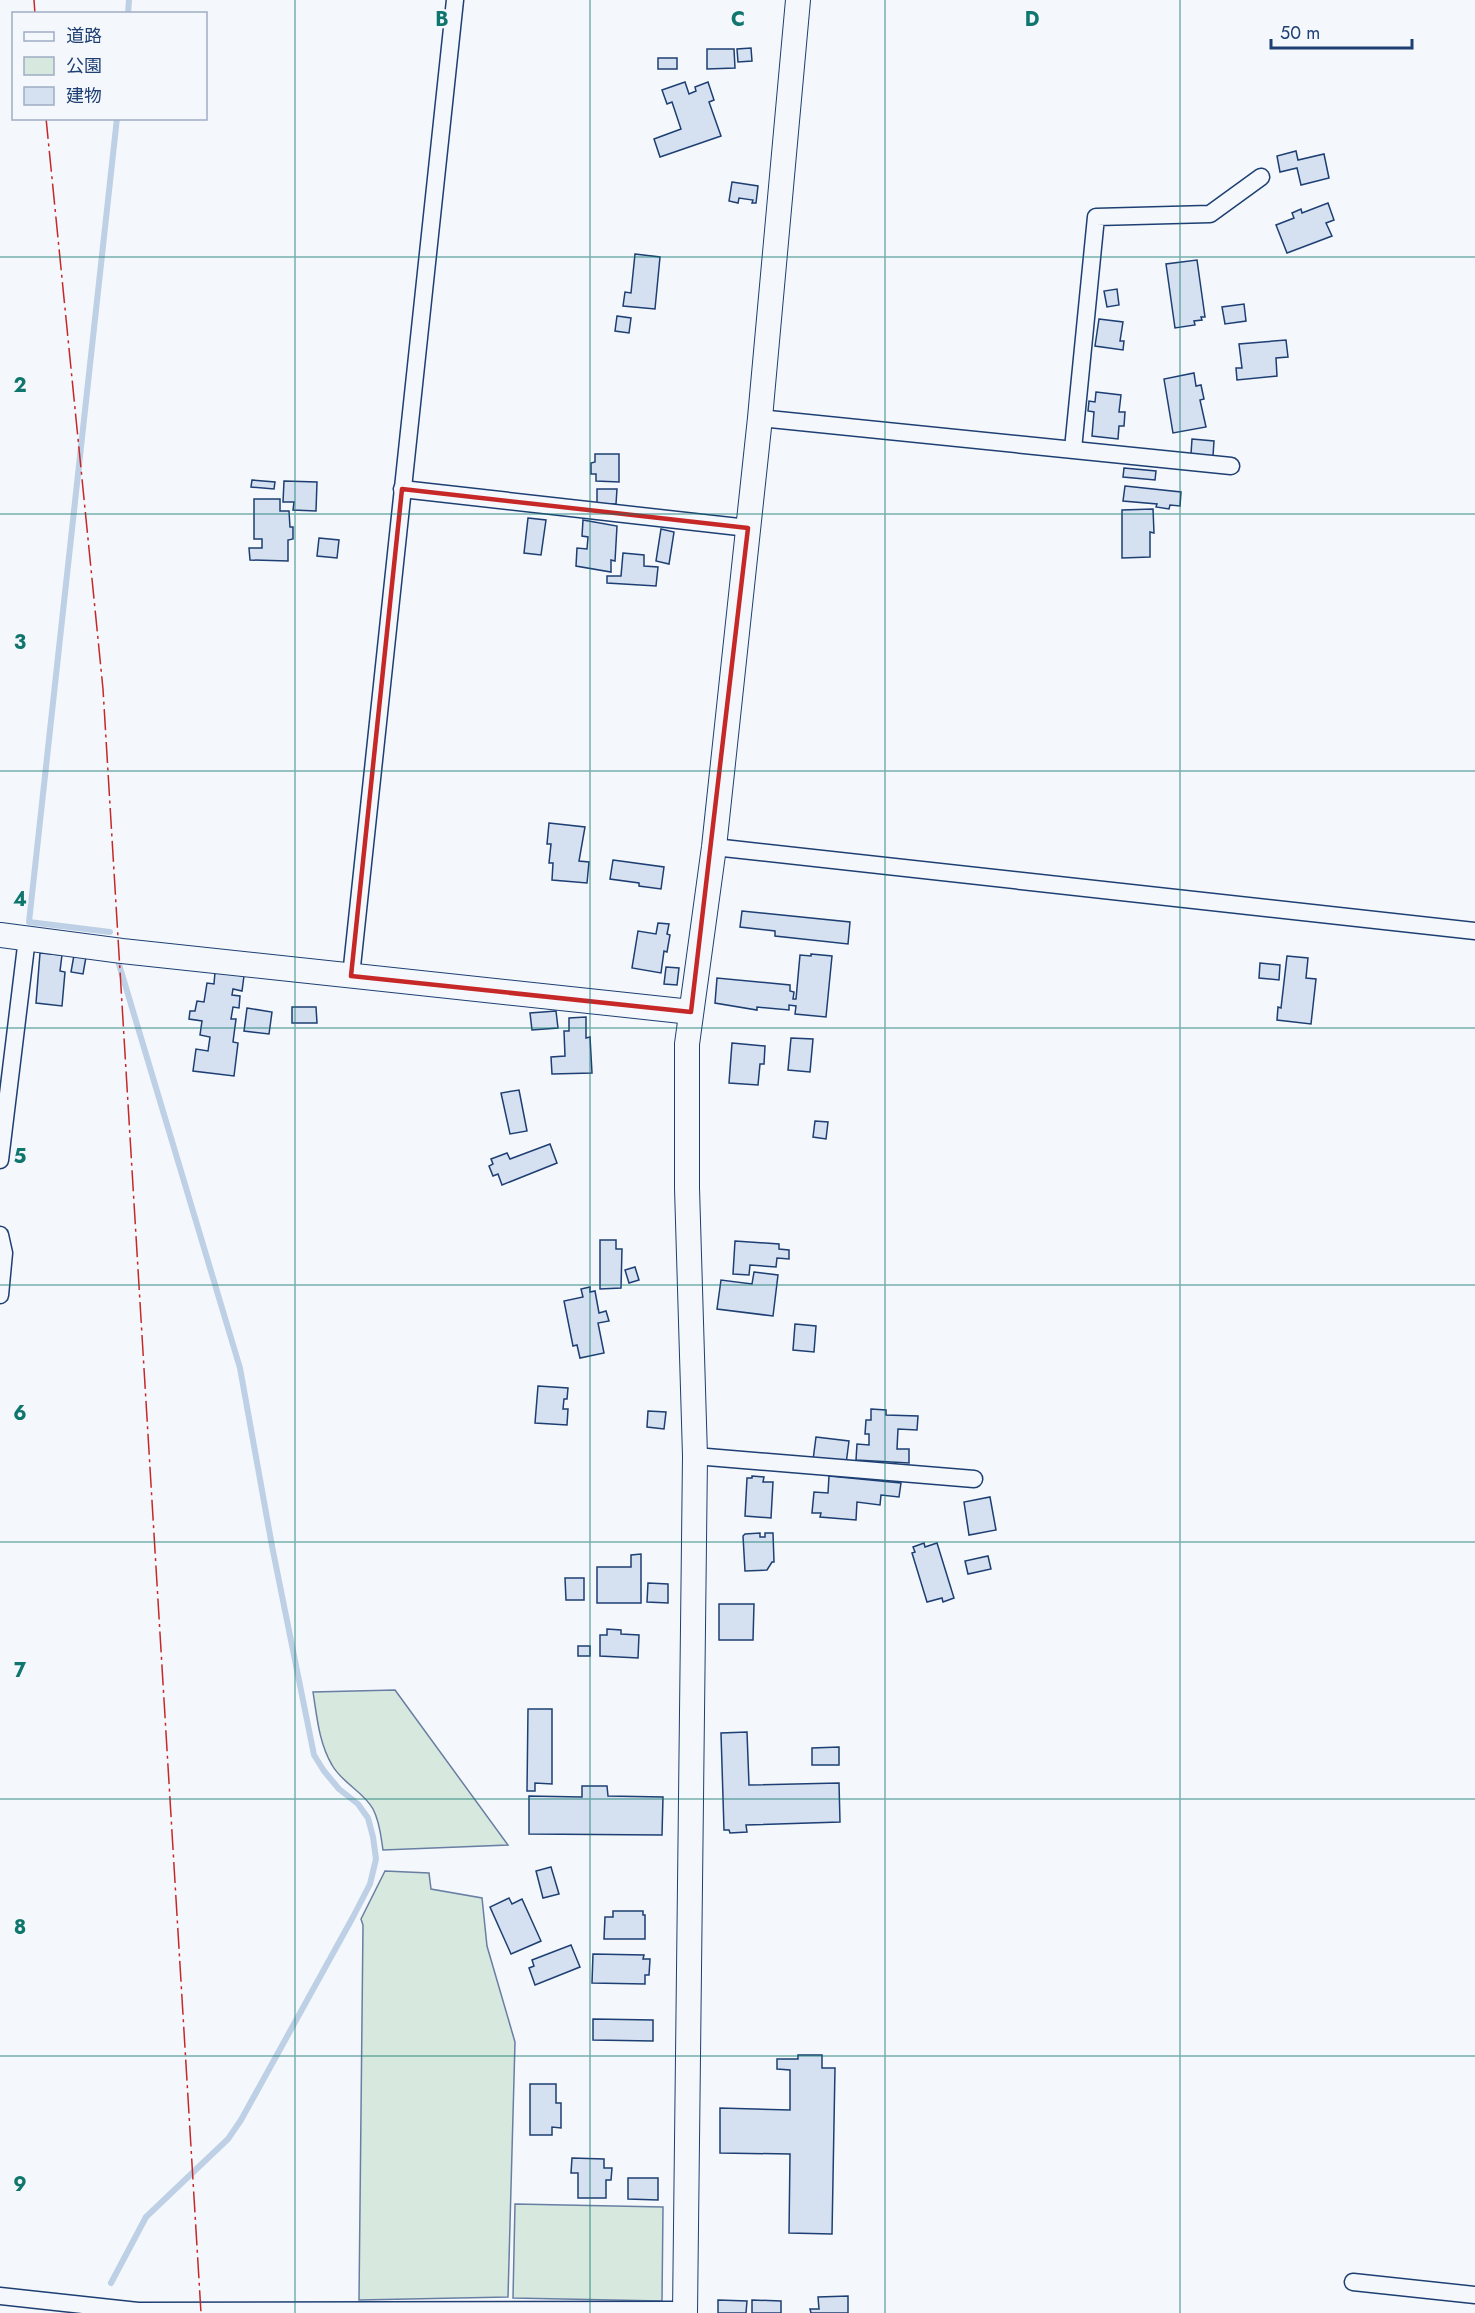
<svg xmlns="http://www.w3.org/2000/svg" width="1475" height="2313" font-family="Jost,'Noto Sans JP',sans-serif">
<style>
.green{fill:#d7e8df;stroke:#687fa3;stroke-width:1.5}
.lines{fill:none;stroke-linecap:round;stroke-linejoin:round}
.stream{stroke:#bed0e5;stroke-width:6}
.building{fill:#d5e0f0;stroke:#1d3f73;stroke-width:1.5}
.street-casing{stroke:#1d3f73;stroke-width:19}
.secondary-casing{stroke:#1d3f73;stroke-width:26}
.street{stroke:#f4f7fb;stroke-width:16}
.secondary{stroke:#f4f7fb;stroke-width:24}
.power{stroke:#c62828;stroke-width:1.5;stroke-dasharray:21 4.5 3 4.5;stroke-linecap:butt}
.marked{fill:none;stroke:#c62828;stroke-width:4.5;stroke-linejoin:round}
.grid{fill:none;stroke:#0f766e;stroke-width:1.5;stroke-opacity:0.55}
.grid-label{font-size:20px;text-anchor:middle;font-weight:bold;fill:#0f766e;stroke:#f4f7fb;stroke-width:4.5;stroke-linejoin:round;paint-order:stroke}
</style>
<rect width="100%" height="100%" fill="#f4f7fb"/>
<g class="green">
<path d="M 395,1690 L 508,1845 L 383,1850 C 381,1837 380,1822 373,1809 C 364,1792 342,1783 332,1765 C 319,1743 317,1717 313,1692 Z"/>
<polygon points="385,1871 429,1873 431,1889 482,1898 487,1946 515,2042 508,2297 359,2300 363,1925 361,1919"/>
<polygon points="515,2204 663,2207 662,2301 513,2298"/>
</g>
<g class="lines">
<g class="stream">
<polyline points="128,14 129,0"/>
<polyline points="110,932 29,922 117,118"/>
<polyline points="111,2283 146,2217 228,2139 241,2120 353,1917 370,1884 376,1859 373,1837 368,1818 358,1804 339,1789 324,1771 314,1755 272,1546 240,1368 118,961"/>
</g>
</g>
<g class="building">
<polygon points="751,48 752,61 738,62 737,49"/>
<polygon points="707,49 734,49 735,68 707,69"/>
<rect x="658" y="58" width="19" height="11"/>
<polygon points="685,82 689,94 696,91 695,87 708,82 714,100 709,102 721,136 660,157 654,139 681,129 672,102 667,104 662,90"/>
<polygon points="1296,151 1298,160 1324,154 1329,178 1301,185 1297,168 1280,172 1277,156"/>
<polygon points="732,182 758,186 756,203 752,203 753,200 739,198 738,203 729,201"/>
<polygon points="1328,203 1334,220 1326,223 1332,236 1287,253 1276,225 1294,218 1292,213 1301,209 1302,213"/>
<polygon points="635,254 660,257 655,309 623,306 625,292 631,293"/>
<polygon points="1197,260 1205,317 1201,317 1202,320 1194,321 1195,325 1175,328 1166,264"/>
<polygon points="1117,289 1119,305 1107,307 1104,291"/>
<polygon points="1244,304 1246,321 1225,324 1222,307"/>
<polygon points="617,316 631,318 629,333 615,331"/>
<polygon points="1099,319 1123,322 1120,341 1124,341 1123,350 1095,346"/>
<polygon points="1286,340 1288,357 1276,358 1277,376 1237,380 1236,368 1242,368 1239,344"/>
<polygon points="1194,373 1196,386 1201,385 1204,399 1200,400 1206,427 1173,433 1164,379"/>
<polygon points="1096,392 1121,395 1119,412 1125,412 1124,426 1119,426 1118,439 1092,436 1094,412 1088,411 1089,401 1095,402"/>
<polygon points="1192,439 1214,441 1213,456 1191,454"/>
<polygon points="595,454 619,454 619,482 596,481 596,474 591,474 591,463 595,462"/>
<polygon points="1124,468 1156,471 1155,480 1123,477"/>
<polygon points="252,480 275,482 274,489 251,487"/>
<polygon points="284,481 317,482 316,511 293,510 294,502 283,502"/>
<polygon points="1125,486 1181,492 1180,506 1170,505 1169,509 1156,507 1157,504 1123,501"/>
<polygon points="597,489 617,489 616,504 597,504"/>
<polygon points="254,499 280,499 280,511 289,511 290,527 293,527 293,539 288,540 288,561 250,560 249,548 262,548 262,539 254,539"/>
<polygon points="1153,509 1154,533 1150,532 1150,557 1122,558 1122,510"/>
<polygon points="528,518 546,520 541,555 524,553"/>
<polygon points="583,520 617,526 615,561 611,560 611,572 576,566 577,548 587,549 588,537 582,536"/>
<polygon points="661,529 674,532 669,564 656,561"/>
<polygon points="319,538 339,540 337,558 317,556"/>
<polygon points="623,553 644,555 644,566 658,567 656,586 607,583 607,576 621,576"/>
<polygon points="549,823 585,827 579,861 589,862 587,883 552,880 553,863 549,863 551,844 547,844"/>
<polygon points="613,860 664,867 661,889 639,886 639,883 610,879"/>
<polygon points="742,911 850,922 848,944 775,936 775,931 740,927"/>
<polygon points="658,923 669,924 667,934 670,935 667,952 664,951 661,973 632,968 638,931 656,934"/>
<polygon points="40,953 62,955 60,971 65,972 62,1006 36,1003"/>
<polygon points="811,954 832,956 826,1017 795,1014 796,1006 789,1005 789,1010 757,1007 757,1010 715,1003 717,978 790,985 790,991 794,992 793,999 796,999 800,955 811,956"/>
<polygon points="74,955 86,957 83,974 71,972"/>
<polygon points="1287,956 1308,958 1306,978 1316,979 1311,1024 1277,1020 1278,1007 1281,1008"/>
<polygon points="1260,963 1280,965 1279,980 1259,978"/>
<polygon points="666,967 679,968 677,985 664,984"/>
<polygon points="215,972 244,976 242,991 233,989 232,995 240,996 239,1008 233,1007 231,1019 236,1019 233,1042 238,1043 234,1076 193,1071 196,1049 208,1051 210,1037 200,1035 202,1021 189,1019 190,1011 195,1011 197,1001 204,1002 207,983 214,984"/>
<polygon points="292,1007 316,1007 317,1023 292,1023"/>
<polygon points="247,1008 272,1012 269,1034 244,1031"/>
<polygon points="556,1011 558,1028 532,1030 530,1013"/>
<polygon points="586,1017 586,1038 590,1037 592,1073 552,1074 551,1057 565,1056 564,1031 569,1031 569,1018"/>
<polygon points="791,1038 813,1039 810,1072 788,1070"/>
<polygon points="732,1043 765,1046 764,1064 760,1064 758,1085 729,1083"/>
<polygon points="519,1090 527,1131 510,1134 501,1093"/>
<polygon points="815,1121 828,1122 826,1139 813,1137"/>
<polygon points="550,1144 557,1163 502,1185 498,1174 493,1176 489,1166 493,1164 491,1159 507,1153 510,1159"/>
<polygon points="600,1240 616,1240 616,1249 622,1249 621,1288 600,1289"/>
<polygon points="735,1241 779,1244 779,1249 789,1250 789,1259 777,1258 776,1267 750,1265 749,1275 733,1274"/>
<polygon points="635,1267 639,1280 629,1283 625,1270"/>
<polygon points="754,1272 778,1275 773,1316 717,1309 721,1280 752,1284"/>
<polygon points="590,1287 590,1292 595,1291 599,1313 606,1311 609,1321 598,1323 604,1353 580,1358 577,1345 573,1346 564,1301 583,1297 581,1289"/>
<polygon points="795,1324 816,1326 814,1352 793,1350"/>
<polygon points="538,1386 568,1388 567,1399 564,1399 563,1409 568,1409 567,1425 535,1423"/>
<polygon points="871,1409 886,1410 886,1415 918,1416 917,1430 898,1429 897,1449 909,1449 909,1463 856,1460 857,1444 869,1445 869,1434 865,1434 866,1420 871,1420"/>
<polygon points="648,1411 666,1412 664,1429 647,1427"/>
<polygon points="816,1437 849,1441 846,1464 813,1460"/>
<polygon points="752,1476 764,1477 763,1482 773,1482 771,1518 745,1516 747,1478 752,1478"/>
<polygon points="829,1476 901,1483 899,1497 881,1495 880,1505 857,1502 856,1520 820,1517 821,1513 812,1513 814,1492 828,1493"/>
<polygon points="990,1497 996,1530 969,1535 964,1502"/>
<polygon points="760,1533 760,1537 765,1537 765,1533 773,1533 774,1562 772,1562 767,1570 745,1571 743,1536 745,1534"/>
<polygon points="924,1543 925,1547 937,1543 954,1598 943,1602 942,1598 927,1602 912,1553 915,1552 913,1547"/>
<polygon points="641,1554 641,1603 597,1603 597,1567 631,1567 631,1555"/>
<polygon points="988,1556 991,1569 968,1574 965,1561"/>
<polygon points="565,1578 584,1578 584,1600 566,1600"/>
<polygon points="648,1583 668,1584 668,1603 647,1602"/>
<polygon points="719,1604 754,1604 753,1640 719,1640"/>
<polygon points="607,1629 621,1630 621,1634 639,1635 638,1658 600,1656 600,1635 607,1635"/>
<rect x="578" y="1646" width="12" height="10"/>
<polygon points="528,1709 552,1709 552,1784 535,1783 535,1791 527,1791"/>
<polygon points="747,1732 749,1785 839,1783 840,1822 746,1825 747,1832 730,1833 729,1830 724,1830 721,1733"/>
<polygon points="839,1747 839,1765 812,1765 812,1748"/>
<polygon points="582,1786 607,1786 608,1796 663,1797 662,1835 529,1834 529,1796 582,1797"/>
<polygon points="551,1867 559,1894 543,1898 536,1871"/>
<polygon points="509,1898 512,1904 522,1899 541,1941 511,1954 490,1907"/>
<polygon points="613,1911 643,1911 643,1915 645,1915 645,1939 604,1939 605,1917 613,1917"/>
<polygon points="571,1945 580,1967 535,1985 529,1968 534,1966 532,1960"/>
<polygon points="593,1954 644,1955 643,1959 650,1959 649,1975 645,1975 645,1984 592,1983"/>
<polygon points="593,2019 653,2020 653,2041 593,2040"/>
<polygon points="798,2055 822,2055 822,2068 835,2068 832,2234 789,2233 790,2154 720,2153 720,2108 790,2110 790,2070 777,2069 777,2059 798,2059"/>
<polygon points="530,2084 556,2084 556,2103 561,2103 561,2128 552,2127 552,2135 530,2135"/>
<polygon points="572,2158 604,2159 604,2168 612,2168 611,2180 606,2180 606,2198 578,2198 578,2173 571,2173"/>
<polygon points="628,2178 658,2178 658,2200 628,2199"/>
<polygon points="848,2296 848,2313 811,2313 810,2309 819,2309 818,2297"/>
<polygon points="718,2300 747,2301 746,2313 718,2313"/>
<polygon points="752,2300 781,2301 781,2313 752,2313"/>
</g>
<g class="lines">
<defs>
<g id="street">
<polyline points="760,418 1231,466"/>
<polyline points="1073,449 1096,217 1210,214 1261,177"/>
<polyline points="402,489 748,528"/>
<polyline points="714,847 1475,931"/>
<polyline points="351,976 455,0"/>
<polyline points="0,1160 27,938"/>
<polyline points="0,1235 4,1253 0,1295"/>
<polyline points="695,1456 974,1479"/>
<polyline points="1353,2282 1475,2295"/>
<polyline points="0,2296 138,2311 685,2310"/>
</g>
<g id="secondary">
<polyline points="0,935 122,951 691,1012"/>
<polyline points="685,2313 695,1456 687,1188 687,1044 714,847 760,418 798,0"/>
</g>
</defs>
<use href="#street" class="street-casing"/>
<use href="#secondary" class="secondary-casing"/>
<use href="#street" class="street"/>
<use href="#secondary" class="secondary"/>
<g class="power">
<polyline points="34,0 35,14"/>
<polyline points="46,118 103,689 201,2313"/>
</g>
</g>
<path class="marked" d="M 402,489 L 748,528 L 691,1012 L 351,976 Z"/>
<path class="grid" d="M 295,0 L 295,2313M 590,0 L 590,2313M 885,0 L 885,2313M 1180,0 L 1180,2313M 0,257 L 1475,257M 0,514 L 1475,514M 0,771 L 1475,771M 0,1028 L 1475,1028M 0,1285 L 1475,1285M 0,1542 L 1475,1542M 0,1799 L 1475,1799M 0,2056 L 1475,2056"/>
<g class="grid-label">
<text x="442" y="26">B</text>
<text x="738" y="26">C</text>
<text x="1032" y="26">D</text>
<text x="20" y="392">2</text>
<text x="20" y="649">3</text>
<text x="20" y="906">4</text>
<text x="20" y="1163">5</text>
<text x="20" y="1420">6</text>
<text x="20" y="1677">7</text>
<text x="20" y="1934">8</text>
<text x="20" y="2191">9</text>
</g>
<rect x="12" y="12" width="195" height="108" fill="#f4f7fb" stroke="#9eadc5" stroke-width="1.5"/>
<rect x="24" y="32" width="30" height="9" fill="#f4f7fb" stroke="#9eadc5" stroke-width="1.5"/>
<text x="66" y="42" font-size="18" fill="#1d3f73">道路</text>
<rect x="24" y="57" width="30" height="18" fill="#d7e8df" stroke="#9eadc5" stroke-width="1.5"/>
<text x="66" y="72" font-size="18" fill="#1d3f73">公園</text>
<rect x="24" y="87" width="30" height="18" fill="#d5e0f0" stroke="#9eadc5" stroke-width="1.5"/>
<text x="66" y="102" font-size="18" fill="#1d3f73">建物</text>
<path d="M1271 39v9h141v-9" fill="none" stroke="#1d3f73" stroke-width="3"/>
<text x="1280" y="39" font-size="18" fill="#1d3f73" stroke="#f4f7fb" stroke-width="4.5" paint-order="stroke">50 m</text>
</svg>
